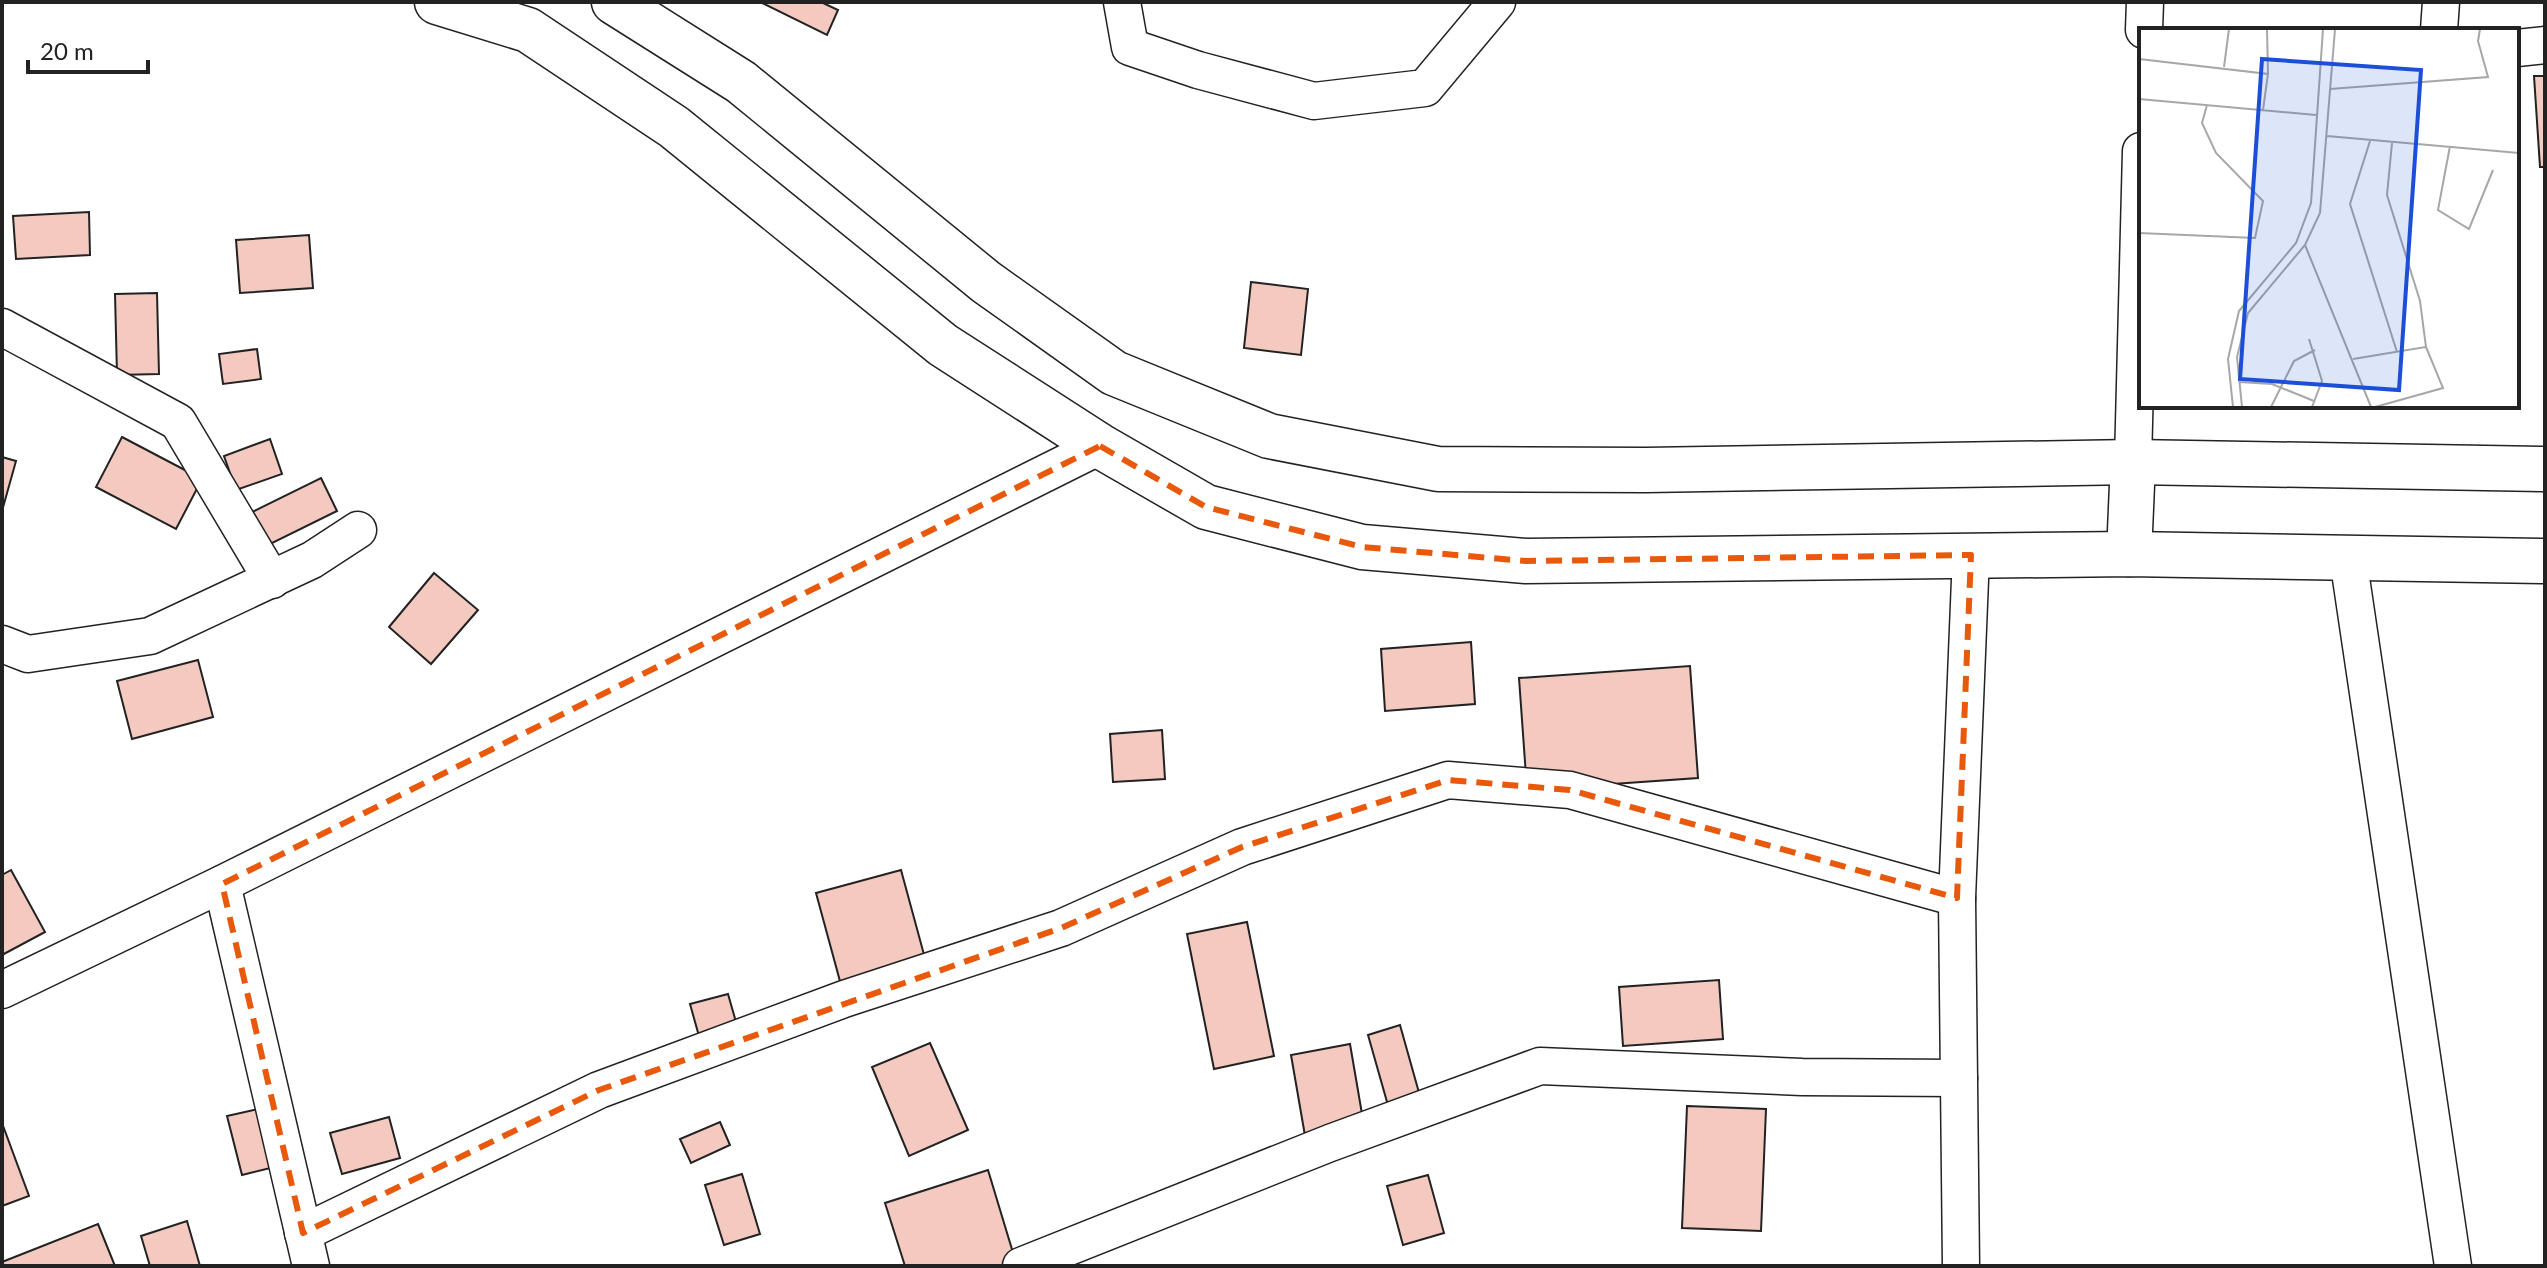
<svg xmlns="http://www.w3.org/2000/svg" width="2547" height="1268" font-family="Lato,sans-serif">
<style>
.building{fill:#f3c9c0;stroke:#222;stroke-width:2}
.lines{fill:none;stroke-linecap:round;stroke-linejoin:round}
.street-casing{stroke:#222;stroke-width:39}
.primary-casing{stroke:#222;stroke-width:47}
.street{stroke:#fff;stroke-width:36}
.primary{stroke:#fff;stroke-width:44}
.marked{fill:none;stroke:#e8590c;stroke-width:6;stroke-dasharray:16 10;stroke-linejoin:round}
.inset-road{fill:none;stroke:#a7a7a7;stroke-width:2}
.view{fill:#1d4ed8;fill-opacity:0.15;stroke:#1d4ed8;stroke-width:4}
.inset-edge{fill:none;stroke:#222;stroke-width:4}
</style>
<rect width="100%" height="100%" fill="#fff"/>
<g class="building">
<polygon points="760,2 821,2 838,10 827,35"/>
<polygon points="2534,76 2545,76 2545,167 2540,167"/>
<polygon points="89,212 90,255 16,259 13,216"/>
<polygon points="309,235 313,288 240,293 236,240"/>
<polygon points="1251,282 1308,289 1301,355 1244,348"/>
<polygon points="157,293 159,374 117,375 115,294"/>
<polygon points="257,349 261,379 223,384 219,354"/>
<polygon points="122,437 202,479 176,529 96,487"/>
<polygon points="270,439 282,474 236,490 224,456"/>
<polygon points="2,457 16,461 2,511"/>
<polygon points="321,478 337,511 258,550 242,517"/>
<polygon points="434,573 478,610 431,664 389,627"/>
<polygon points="1471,642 1475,704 1385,711 1381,649"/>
<polygon points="198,660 213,717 132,739 117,681"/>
<polygon points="1690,666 1698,778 1527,790 1519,678"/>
<polygon points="1162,730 1165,779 1113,782 1110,734"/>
<polygon points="11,870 45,932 2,955 2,875"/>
<polygon points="901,870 929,973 844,996 816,893"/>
<polygon points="1247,922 1274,1056 1214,1069 1187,934"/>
<polygon points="1719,980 1723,1039 1623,1046 1619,987"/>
<polygon points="728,994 742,1043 704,1054 690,1004"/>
<polygon points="1400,1025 1425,1114 1393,1123 1368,1035"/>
<polygon points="930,1043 968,1130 909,1156 872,1067"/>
<polygon points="1350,1044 1367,1143 1308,1153 1291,1055"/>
<polygon points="281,1104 295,1162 242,1175 227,1116"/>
<polygon points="1687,1106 1766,1109 1761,1231 1682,1228"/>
<polygon points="389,1117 400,1158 342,1174 330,1133"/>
<polygon points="720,1122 730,1145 691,1163 680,1139"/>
<polygon points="2,1123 29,1196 2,1206"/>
<polygon points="988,1170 1017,1266 905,1266 885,1203"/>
<polygon points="742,1174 760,1234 724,1245 705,1185"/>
<polygon points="1428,1175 1444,1233 1403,1245 1387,1186"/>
<polygon points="187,1221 200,1266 150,1266 141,1236"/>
<polygon points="98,1224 115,1266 2,1266 2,1262"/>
</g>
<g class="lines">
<defs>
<g id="street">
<polyline points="1122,2 1130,47 1198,70 1314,101 1425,88 1497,2"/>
<polyline points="2144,30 2145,2"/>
<polyline points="2439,30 2441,2"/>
<polyline points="2517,48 2545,45"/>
<polyline points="2,327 178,422 272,580"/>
<polyline points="2133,462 2141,151"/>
<polyline points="2348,558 2453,1266"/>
<polyline points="2,644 28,654 150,636 312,560 358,530"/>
<polyline points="222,884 311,1266"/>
<polyline points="2,990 222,884 1100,446"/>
<polyline points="303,1233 599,1090 844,999 1061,928 1242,847 1448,780 1570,790 1957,898"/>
<polyline points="1021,1266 1330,1143 1540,1066 1802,1077 1959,1078"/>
<polyline points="1961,1266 1957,898 1971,555"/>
</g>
<g id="primary">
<polyline points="437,2 528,30 674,127 943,345 1100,446 1206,507 1362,547 1526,561 2129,554 2545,561"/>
<polyline points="614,2 741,82 986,282 1114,373 1269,436 1438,469 1646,470 2133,462 2545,469"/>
<polyline points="2129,554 2133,462"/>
</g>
</defs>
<use href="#street" class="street-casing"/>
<use href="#primary" class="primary-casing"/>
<use href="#street" class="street"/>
<use href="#primary" class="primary"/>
</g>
<path class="marked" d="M 1100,446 L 1206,507 L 1362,547 L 1526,561 L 1971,555 L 1957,898 L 1570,790 L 1448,780 L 1242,847 L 1061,928 L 599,1090 L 303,1233 L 222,884 Z"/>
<g transform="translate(2139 28)">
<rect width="380" height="380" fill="#fff"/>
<path class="inset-road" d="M 128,1 L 129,46M 0,31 L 129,46 L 124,82M 85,39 L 90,1M 191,61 L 349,49 L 339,13 L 341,1M 0,71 L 177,87M 188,108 L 380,125M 231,113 L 211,176 L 258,324M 311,118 L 299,182 L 330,201 L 354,142M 0,205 L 116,210 L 124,173 L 77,125 L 63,95 L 68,77M 166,217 L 232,379M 170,311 L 183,353 L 173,379M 214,331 L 287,319 L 281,273 L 248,167 L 253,115M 100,354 L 133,356 L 175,373M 94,379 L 89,331 L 100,283 L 157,215 L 172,175 L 184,1M 103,379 L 98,329 L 109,285 L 166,217 L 181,185 L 196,1M 132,379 L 155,333 L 176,322M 236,379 L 304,360 L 287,319"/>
<path class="view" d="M 123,31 L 282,42 L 260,362 L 101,351 Z"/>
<rect width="380" height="380" class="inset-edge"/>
</g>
<rect width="2547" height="1268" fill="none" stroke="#222222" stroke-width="8"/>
<path d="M28 60v12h120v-12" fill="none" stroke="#222222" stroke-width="4"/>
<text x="40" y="60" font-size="24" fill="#222222" stroke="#ffffff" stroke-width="6" paint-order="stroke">20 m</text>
</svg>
